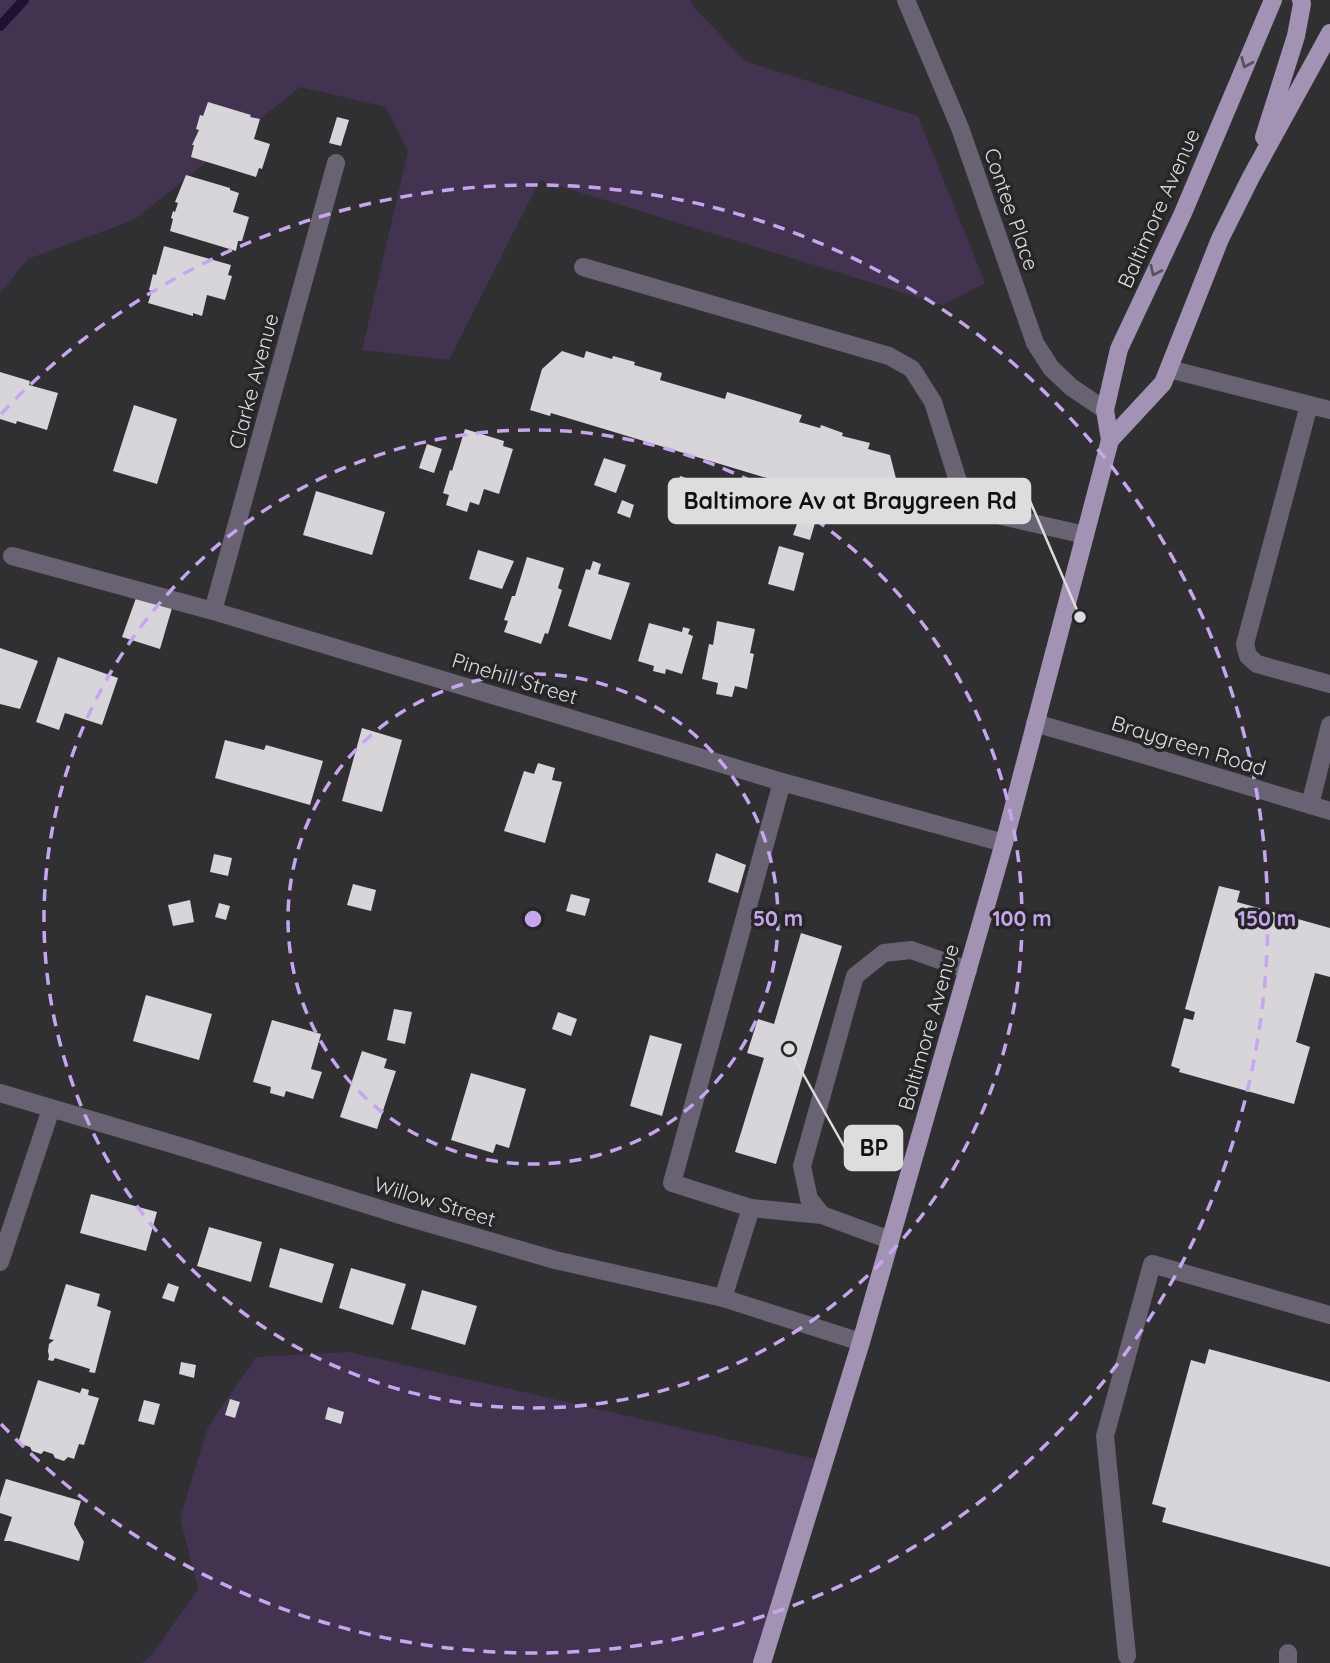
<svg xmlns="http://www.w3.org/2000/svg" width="1330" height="1663" font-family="Quicksand,sans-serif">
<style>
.green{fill:#423450}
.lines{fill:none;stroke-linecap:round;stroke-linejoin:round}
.stream{stroke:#211130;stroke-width:10}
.building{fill:#d7d5d9}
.minor{stroke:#696273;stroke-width:18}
.major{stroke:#a293b5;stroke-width:18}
.oneway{stroke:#585160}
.ring{fill:none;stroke:#c8a6ef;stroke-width:3.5;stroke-dasharray:12 9}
.labels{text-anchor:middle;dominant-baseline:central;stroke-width:7;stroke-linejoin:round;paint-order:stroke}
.street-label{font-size:21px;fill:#ddddde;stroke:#262527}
.centre{fill:#c8a6ef;stroke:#262527;stroke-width:3.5}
.ring-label{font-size:21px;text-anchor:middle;font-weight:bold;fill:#c8a6ef;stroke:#262527;stroke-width:7;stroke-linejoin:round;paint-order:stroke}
.leader{fill:none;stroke:#ddddde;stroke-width:2.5}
.callout-dot{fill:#ddddde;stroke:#262527;stroke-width:2.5}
.callout{fill:#ddddde;stroke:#ddddde;stroke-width:2.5}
.callout-label{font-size:23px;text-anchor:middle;font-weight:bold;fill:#111}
</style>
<rect width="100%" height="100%" fill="#302f31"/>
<g class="green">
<polygon points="0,0 692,0 691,4 745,61 918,116 985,283 943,305 540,180 449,360 362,350 408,151 386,107 300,87 134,220 28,259 0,293"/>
<polygon points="349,1352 824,1461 766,1663 142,1663 153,1653 198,1589 180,1518 208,1427 256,1357"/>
</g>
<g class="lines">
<polyline class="stream" points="0,26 24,0"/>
</g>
<g class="building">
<polygon points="208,102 251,115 250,117 260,119 254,139 270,144 262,169 259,168 256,177 191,157 194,145 192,145 199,130 196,129 200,115 203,116"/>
<polygon points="337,117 349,120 341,146 329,143"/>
<polygon points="186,175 230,188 230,190 239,193 233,212 249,217 242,241 238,241 236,251 170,231 173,219 171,218 173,211 175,212 178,203 175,202"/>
<polygon points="164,246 231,265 228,275 232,276 225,300 207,295 202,316 193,313 193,316 148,303 152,291 149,290 153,274 156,275"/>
<polygon points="562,351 584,358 586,351 612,359 613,356 635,362 634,365 662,373 660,380 725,399 727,392 802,415 799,422 820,428 821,425 843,433 842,436 870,443 868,449 890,455 907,522 883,514 883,513 551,413 550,416 530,410 542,369"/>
<polygon points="0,372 30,381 29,385 58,393 47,430 17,421 16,424 0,419"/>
<polygon points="134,405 177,419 157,484 113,471"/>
<polygon points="465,429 504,441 503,446 513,449 499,494 484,489 479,505 470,502 467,512 446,505 449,495 443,493 450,470 452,471"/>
<polygon points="427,444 442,449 434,473 419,468"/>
<polygon points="604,458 626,465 616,493 594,485"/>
<polygon points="680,476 711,486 698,524 668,514"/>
<polygon points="316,491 385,512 372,555 303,535"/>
<polygon points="622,500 634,505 630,518 617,513"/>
<polygon points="785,503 818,513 810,540 793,535 798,521 781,516"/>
<polygon points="779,546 804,553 794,591 768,584"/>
<polygon points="478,550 514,561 502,589 469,579"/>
<polygon points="527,557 564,568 558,588 562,590 548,634 545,633 541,644 504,632 508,621 504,620 512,596 515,596"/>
<polygon points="593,561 601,564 598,574 630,583 611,640 568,626 586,569 590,570"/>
<polygon points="136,598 172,608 160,649 122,637"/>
<polygon points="717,621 755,629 750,653 754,654 747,689 735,686 732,697 716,694 718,683 702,679 709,644 713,645"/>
<polygon points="649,623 682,632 683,627 690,629 688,634 693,636 682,674 666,669 665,674 653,671 654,666 638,661"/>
<polygon points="0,648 38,661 20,709 0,704"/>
<polygon points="58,657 118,678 102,725 65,713 59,730 36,722"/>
<polygon points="362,728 402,740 382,812 342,801"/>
<polygon points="225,740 264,750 266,745 323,761 310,805 215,778"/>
<polygon points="538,763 555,768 552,780 562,782 545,843 504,831 524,771 534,774"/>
<polygon points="716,853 746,865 738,893 708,882"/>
<polygon points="214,854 232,858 228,876 210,872"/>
<polygon points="353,884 376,890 371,911 347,905"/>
<polygon points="1219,886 1240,891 1237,902 1330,928 1330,977 1315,973 1296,1042 1310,1047 1294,1104 1179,1072 1180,1069 1171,1066 1184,1018 1193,1020 1195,1012 1185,1009"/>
<polygon points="571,894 590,899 585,916 566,911"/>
<polygon points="190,900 194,922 173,926 168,905"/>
<polygon points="219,903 230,906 226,920 215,917"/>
<polygon points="801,933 842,946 776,1164 735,1152 764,1058 747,1053 758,1019 774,1024"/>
<polygon points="146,995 212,1014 199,1060 133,1041"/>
<polygon points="394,1009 412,1012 405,1044 387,1040"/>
<polygon points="558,1012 577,1019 571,1036 552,1029"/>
<polygon points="272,1020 321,1034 311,1069 322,1072 313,1099 286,1091 284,1097 270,1093 271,1087 253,1082"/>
<polygon points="650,1035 682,1044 662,1116 630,1106"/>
<polygon points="362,1051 387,1059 384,1068 396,1071 377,1129 340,1117"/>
<polygon points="471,1073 526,1089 509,1148 496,1144 493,1153 451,1140"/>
<polygon points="91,1194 157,1212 146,1251 80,1233"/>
<polygon points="209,1227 262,1242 251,1282 197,1266"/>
<polygon points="280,1248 334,1264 322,1303 269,1287"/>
<polygon points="351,1268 406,1284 393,1325 339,1308"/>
<polygon points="168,1283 179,1287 174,1302 162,1298"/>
<polygon points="66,1284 100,1294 97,1306 111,1311 95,1373 89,1372 90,1369 55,1358 53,1361 48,1360 49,1356 48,1351 49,1344 54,1340 49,1339"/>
<polygon points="422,1290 477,1306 465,1345 411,1329"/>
<polygon points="1209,1349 1330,1382 1330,1567 1162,1522 1166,1508 1152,1504 1191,1360 1205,1364"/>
<polygon points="181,1362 196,1365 194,1378 179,1374"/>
<polygon points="38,1380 80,1393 82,1388 89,1390 88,1395 99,1398 84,1445 79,1444 74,1459 68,1457 64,1461 55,1458 53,1454 44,1451 41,1454 32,1451 30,1447 18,1443"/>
<polygon points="230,1399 240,1402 235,1418 225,1415"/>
<polygon points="144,1400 160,1404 154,1425 138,1421"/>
<polygon points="328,1407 344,1412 341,1424 325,1419"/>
<polygon points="6,1479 81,1501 74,1524 84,1542 79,1561 10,1541 4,1541 12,1517 0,1513 0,1498"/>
</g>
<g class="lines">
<g class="minor">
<polyline points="906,0 960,128 1035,343 1051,368 1071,387 1105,410"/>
<polyline points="583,267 889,356 912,369 933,402 963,497 980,511 1085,535"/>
<polyline points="1169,369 1330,410"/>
<polyline points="1309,405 1245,644 1248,656 1257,664 1330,684"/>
<polyline points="12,556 213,611 782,782 1004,843"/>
<polyline points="213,611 336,163"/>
<polyline points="1035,723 1145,755 1330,811"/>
<polyline points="782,782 672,1183 751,1208 822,1215"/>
<polyline points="1310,805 1330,725"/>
<polyline points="0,1093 189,1149 403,1216 555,1260 723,1298 861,1342"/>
<polyline points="890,1240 822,1215 809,1199 802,1166 855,976 884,953 911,950 968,970"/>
<polyline points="0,1262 51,1109"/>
<polyline points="723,1298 751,1208"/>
<polyline points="1288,1653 1288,1663"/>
<polyline points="1127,1656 1105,1436 1152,1264 1330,1315"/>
</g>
<g class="major">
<polyline points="1264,137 1296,36 1302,4 1301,0"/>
<polyline points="1110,440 1163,383 1220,239 1251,177 1330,33"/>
<polyline points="762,1663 861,1342 1004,843 1110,440 1105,410 1119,349 1183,213 1273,0"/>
</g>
</g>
<defs><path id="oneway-chevron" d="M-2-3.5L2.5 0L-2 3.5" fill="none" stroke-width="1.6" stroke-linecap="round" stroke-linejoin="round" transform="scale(1.75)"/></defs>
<g class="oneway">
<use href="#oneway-chevron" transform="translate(1246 63) rotate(113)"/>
<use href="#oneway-chevron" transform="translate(1155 271) rotate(115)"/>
</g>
<g class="ring">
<circle cx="533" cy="919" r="245"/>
<circle cx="533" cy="919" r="489"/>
<path d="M1 414A734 734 0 1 1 1 1424"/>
</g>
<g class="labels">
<g class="street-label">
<text transform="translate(1158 208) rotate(-66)">Baltimore Avenue</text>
<text transform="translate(1012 209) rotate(71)">Contee Place</text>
<text transform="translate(253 381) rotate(-75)">Clarke Avenue</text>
<text transform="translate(515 678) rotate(17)">Pinehill Street</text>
<text transform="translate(1189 745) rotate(17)">Braygreen Road</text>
<text transform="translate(928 1027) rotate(-74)">Baltimore Avenue</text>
<text transform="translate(435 1201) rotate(17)">Willow Street</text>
</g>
</g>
<circle cx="533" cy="919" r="10" class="centre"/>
<g class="ring-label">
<text x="778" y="926">50 m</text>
<text x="1022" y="926">100 m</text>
<text x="1267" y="926">150 m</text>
</g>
<path class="leader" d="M1080 617L1030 501M789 1049L845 1148"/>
<g class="callout-dot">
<circle cx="1080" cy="617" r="7"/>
<circle cx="789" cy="1049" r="7"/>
</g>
<g class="callout">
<rect x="669" y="479" width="361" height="44" rx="7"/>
<rect x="845" y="1126" width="57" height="44" rx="7"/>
</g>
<g class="callout-label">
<text x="850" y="509">Baltimore Av at Braygreen Rd</text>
<text x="874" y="1156">BP</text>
</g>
</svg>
